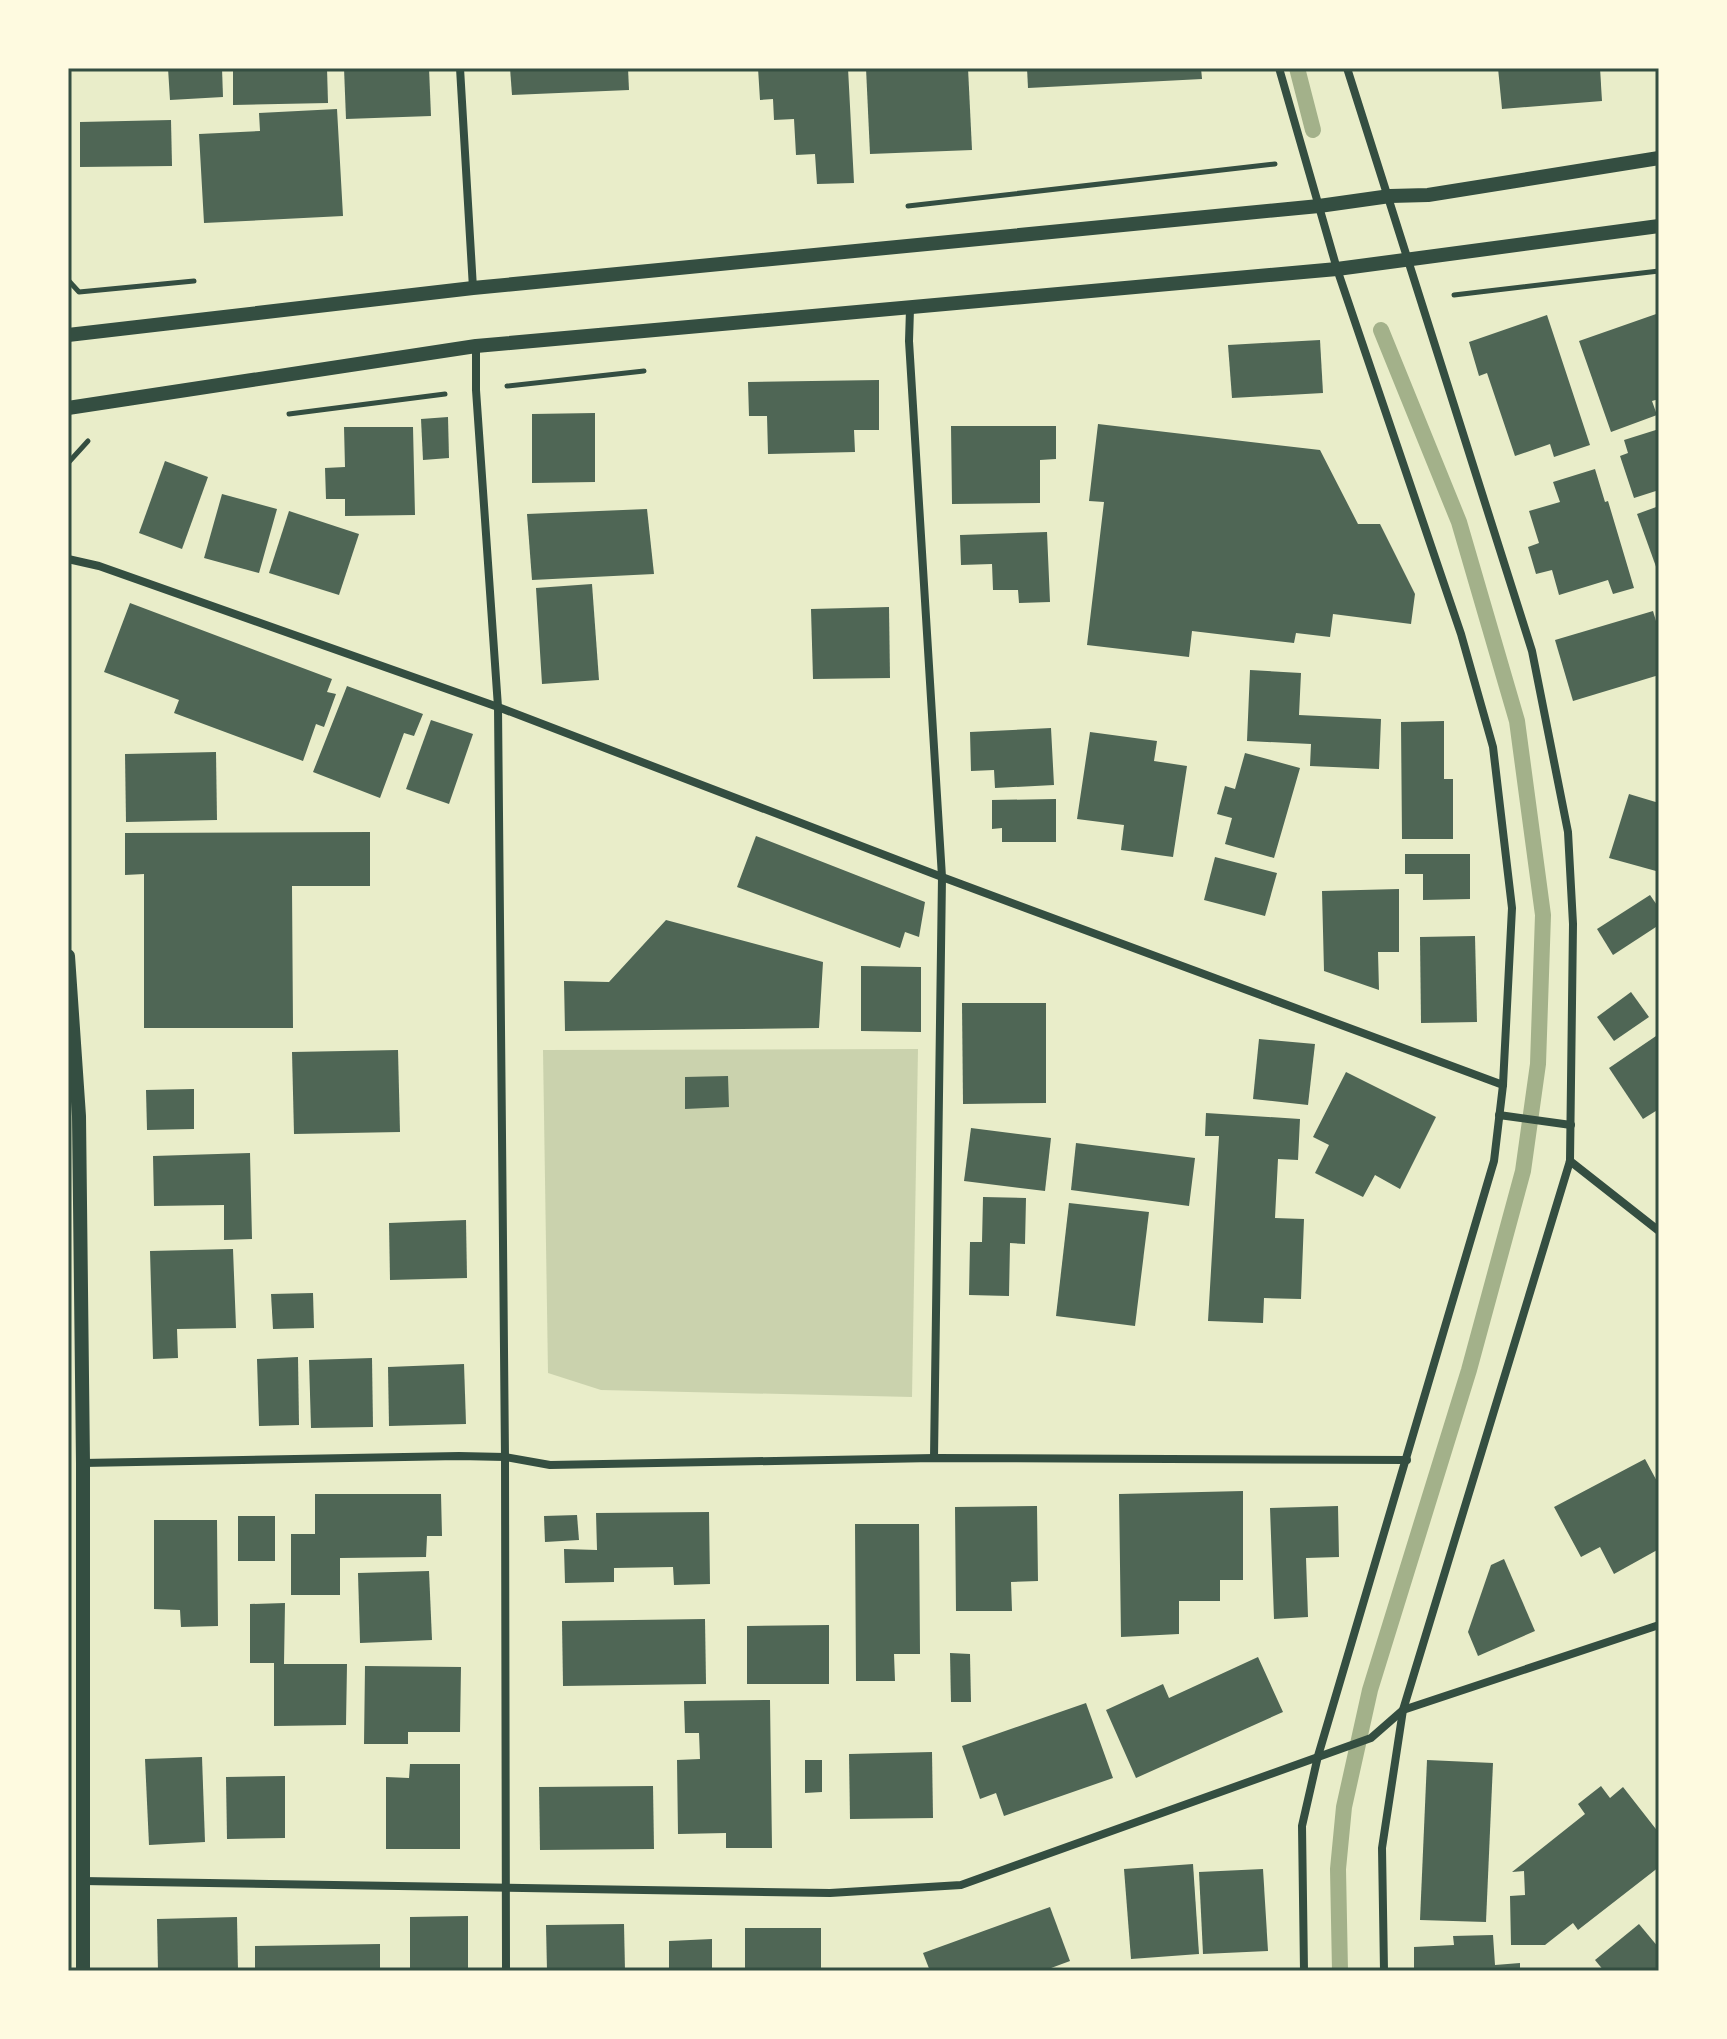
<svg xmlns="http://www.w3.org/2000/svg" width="1727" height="2039" font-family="'Alegreya Sans',sans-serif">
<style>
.green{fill:#cad2ad}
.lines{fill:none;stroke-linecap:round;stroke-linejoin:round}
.stream{stroke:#a3b18a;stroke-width:16}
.building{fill:#4f6655}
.path{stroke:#344e41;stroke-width:5}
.minor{stroke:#344e41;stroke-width:8}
.tertiary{stroke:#344e41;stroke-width:14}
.neatline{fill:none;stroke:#344e41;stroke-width:3}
</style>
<rect width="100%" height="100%" fill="#e9edc9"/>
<polygon class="green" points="918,1049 912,1397 601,1390 548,1373 543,1050"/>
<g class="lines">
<g class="stream">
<polyline points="1297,68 1313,130"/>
<polyline points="1340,1971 1338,1869 1344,1807 1370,1690 1469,1370 1523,1171 1538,1064 1543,915 1517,721 1459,522 1381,330"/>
</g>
</g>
<g class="building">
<polygon points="168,68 222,68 223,97 170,100"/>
<polygon points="233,68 327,68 328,103 233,105"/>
<polygon points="344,68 429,68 431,116 346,119"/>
<polygon points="510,68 628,68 629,90 512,95"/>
<polygon points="758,68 848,68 854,183 817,184 815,154 796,155 794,119 774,120 773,99 760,100"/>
<polygon points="866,68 968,68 972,150 870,154"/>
<polygon points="1027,68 1201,68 1202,79 1028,88"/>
<polygon points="1498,68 1600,68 1602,101 1502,109"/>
<polygon points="337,109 343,216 204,223 199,134 260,131 259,113"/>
<polygon points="171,120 172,166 80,167 80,122"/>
<polygon points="1659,313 1659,399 1652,401 1657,415 1611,432 1579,341"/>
<polygon points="1547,315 1590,445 1554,457 1550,444 1515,456 1487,373 1479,376 1469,342"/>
<polygon points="1320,340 1323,393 1232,398 1228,345"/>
<polygon points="879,380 879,430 854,430 855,452 768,454 767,416 749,416 748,382"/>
<polygon points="595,413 595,482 532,483 532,414"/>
<polygon points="448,417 449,458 423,460 421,419"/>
<polygon points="1098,424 1320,450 1358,524 1380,524 1415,594 1411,624 1333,614 1330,637 1296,633 1294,643 1192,631 1189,657 1087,645 1104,502 1089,501"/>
<polygon points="951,426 1056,426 1056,459 1040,460 1040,503 952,504"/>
<polygon points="344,427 413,427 415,515 345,516 345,499 326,499 325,468 345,467"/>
<polygon points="1659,429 1659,490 1634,498 1620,456 1628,453 1624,440"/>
<polygon points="165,461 208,477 182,549 139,533"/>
<polygon points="1595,469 1605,502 1608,501 1634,588 1613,594 1608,580 1559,595 1552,570 1536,574 1528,547 1539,543 1529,511 1560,502 1553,482"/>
<polygon points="222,494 277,509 259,573 204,558"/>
<polygon points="1659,506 1659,575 1637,514"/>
<polygon points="647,509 654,574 532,580 527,514"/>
<polygon points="289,511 359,534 339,595 269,573"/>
<polygon points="1047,532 1050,602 1019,603 1018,590 993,590 992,564 961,565 960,535"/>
<polygon points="592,584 599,680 542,684 536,588"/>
<polygon points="130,603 332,679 327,692 336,694 324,727 316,724 303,761 174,713 179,700 104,672"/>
<polygon points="889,607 890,678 813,679 811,609"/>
<polygon points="1653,611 1659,631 1659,675 1573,701 1555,640"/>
<polygon points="1250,670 1301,673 1299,715 1381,719 1379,769 1310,766 1311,744 1247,741"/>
<polygon points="347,686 423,714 414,736 404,733 380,798 313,772"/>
<polygon points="431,720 473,734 449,804 406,789"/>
<polygon points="1444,721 1444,779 1453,779 1453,839 1402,839 1401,722"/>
<polygon points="1051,728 1054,785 995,788 994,770 971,771 970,732"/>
<polygon points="1090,732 1157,741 1154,761 1187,766 1173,857 1121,850 1124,825 1077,819"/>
<polygon points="216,752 217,820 126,822 125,754"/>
<polygon points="1245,753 1300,768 1274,858 1225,844 1232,818 1217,814 1225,786 1235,789"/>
<polygon points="1629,794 1659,803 1659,870 1656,871 1609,858"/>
<polygon points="1056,799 1056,842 1002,842 1002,828 992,829 992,800"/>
<polygon points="370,832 370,886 292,886 293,1028 144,1028 144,874 125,875 125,833"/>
<polygon points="756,836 925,902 919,937 905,932 900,948 737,887"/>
<polygon points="1405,854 1470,854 1470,899 1423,900 1423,874 1405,874"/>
<polygon points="1215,857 1277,873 1265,916 1204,900"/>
<polygon points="1399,889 1399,952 1378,952 1379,990 1324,971 1322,891"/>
<polygon points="1650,895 1659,908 1659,925 1613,955 1597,929"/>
<polygon points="666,920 823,962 819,1028 565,1031 564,981 609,982"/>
<polygon points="1475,936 1477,1022 1421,1023 1420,937"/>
<polygon points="861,966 921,967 921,1032 861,1031"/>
<polygon points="1631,992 1649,1017 1614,1041 1597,1017"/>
<polygon points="962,1003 1046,1003 1046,1103 963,1104"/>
<polygon points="1659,1034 1659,1109 1643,1119 1609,1068"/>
<polygon points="1259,1039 1315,1044 1308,1105 1253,1099"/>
<polygon points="398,1050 400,1132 294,1134 292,1052"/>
<polygon points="1346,1072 1436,1117 1400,1189 1375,1175 1363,1197 1315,1173 1329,1145 1313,1137"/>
<polygon points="728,1076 729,1107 685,1109 685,1077"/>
<polygon points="194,1089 194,1129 147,1130 146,1090"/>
<polygon points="1206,1113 1300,1119 1298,1160 1278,1159 1275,1218 1304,1219 1301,1299 1264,1298 1263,1323 1208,1321 1219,1136 1205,1136"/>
<polygon points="971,1128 1051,1138 1045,1191 964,1181"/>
<polygon points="1076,1143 1195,1158 1189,1206 1071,1190"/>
<polygon points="250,1153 252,1239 224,1240 224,1205 154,1206 153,1156"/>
<polygon points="983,1197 1026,1198 1025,1244 1010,1243 1009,1296 969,1295 970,1242 982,1242"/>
<polygon points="1069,1203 1149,1212 1135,1326 1056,1316"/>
<polygon points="466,1220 467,1278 390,1280 389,1223"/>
<polygon points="233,1249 236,1328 177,1329 178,1358 153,1359 150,1251"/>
<polygon points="313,1293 314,1328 273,1329 271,1294"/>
<polygon points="298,1357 299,1425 259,1426 257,1359"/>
<polygon points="372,1358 373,1427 311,1428 309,1360"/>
<polygon points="464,1364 466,1424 389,1426 388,1367"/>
<polygon points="1645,1459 1659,1485 1659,1549 1614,1574 1600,1547 1581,1557 1554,1507"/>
<polygon points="1243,1491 1243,1580 1220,1580 1220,1601 1179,1601 1179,1634 1121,1637 1119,1494"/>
<polygon points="315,1494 441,1494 442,1536 427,1536 426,1557 340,1558 340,1595 291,1595 291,1534 315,1534"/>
<polygon points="1037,1506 1038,1581 1011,1582 1012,1611 956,1611 955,1507"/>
<polygon points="1338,1506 1339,1557 1306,1558 1308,1617 1274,1619 1270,1508"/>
<polygon points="709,1512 710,1584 674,1585 673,1567 614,1568 614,1582 565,1583 564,1549 597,1550 596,1513"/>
<polygon points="577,1515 579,1540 545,1542 544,1516"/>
<rect x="238" y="1516" width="37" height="45"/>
<polygon points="154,1520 217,1520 218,1626 181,1627 180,1610 154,1609"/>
<polygon points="855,1524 919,1524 920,1654 894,1654 895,1681 856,1681"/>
<polygon points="1504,1559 1535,1631 1478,1656 1468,1632 1491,1565"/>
<polygon points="429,1571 432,1640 360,1643 358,1573"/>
<polygon points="285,1603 284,1664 347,1664 346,1725 274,1726 274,1663 250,1663 250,1604"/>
<polygon points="705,1619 706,1684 563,1686 562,1621"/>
<polygon points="829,1625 829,1684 747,1684 747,1626"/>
<polygon points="950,1653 970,1654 971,1702 951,1702"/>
<polygon points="1258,1657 1283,1712 1136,1778 1106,1710 1163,1684 1169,1698"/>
<polygon points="365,1666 461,1667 460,1732 408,1732 408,1744 364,1744"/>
<polygon points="770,1700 772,1848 726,1848 726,1833 678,1834 677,1760 700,1759 699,1733 685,1733 684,1701"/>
<polygon points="1086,1703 1113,1778 1004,1816 996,1793 980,1799 962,1746"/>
<polygon points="932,1752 933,1818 850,1819 849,1754"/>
<polygon points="202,1757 205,1842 149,1845 145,1759"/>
<polygon points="805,1760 822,1760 822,1792 805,1793"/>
<polygon points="1427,1760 1493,1763 1486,1922 1420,1920"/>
<polygon points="410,1764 460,1764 460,1849 386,1849 386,1777 409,1778"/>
<polygon points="285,1776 285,1838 227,1839 226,1777"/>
<polygon points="653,1786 654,1849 540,1850 539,1787"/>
<polygon points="1601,1786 1610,1798 1623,1787 1659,1833 1659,1867 1578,1930 1573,1923 1545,1945 1511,1945 1510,1896 1525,1895 1524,1871 1512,1872 1585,1814 1578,1804"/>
<polygon points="1193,1864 1199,1954 1131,1959 1124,1869"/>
<polygon points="1263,1869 1268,1951 1203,1954 1199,1872"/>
<polygon points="1050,1907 1070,1961 1043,1971 930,1971 923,1953"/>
<polygon points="468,1916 468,1971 410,1971 410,1917"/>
<polygon points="237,1917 238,1971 158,1971 157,1919"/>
<polygon points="624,1924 625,1971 547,1971 546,1925"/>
<polygon points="1639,1924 1659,1948 1659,1971 1604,1971 1595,1960"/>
<rect x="745" y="1928" width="76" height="43"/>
<polygon points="1493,1935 1495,1965 1520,1963 1520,1971 1414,1971 1414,1947 1454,1945 1453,1936"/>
<polygon points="712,1939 712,1971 663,1971 662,1968 669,1968 669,1941"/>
<polygon points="380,1944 380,1971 255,1971 255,1946"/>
</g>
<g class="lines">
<g class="path">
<polyline points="908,206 1275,164"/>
<polyline points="68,280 79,292 194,281"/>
<polyline points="1454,295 1659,271"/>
<polyline points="507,386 644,371"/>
<polyline points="289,414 445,394"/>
<polyline points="68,463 88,441"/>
</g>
<g class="minor">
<polyline points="460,68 473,288"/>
<polyline points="1279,68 1337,269 1461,634 1493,747 1512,908 1503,1085 1494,1161 1318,1756 1302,1826 1304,1971"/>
<polyline points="1347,68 1532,651 1568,832 1573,924 1570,1161 1403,1710 1382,1848 1384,1971"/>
<polyline points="910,309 909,341 942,877 934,1458"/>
<polyline points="476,346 476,390 498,707 505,1457 506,1971"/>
<polyline points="68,559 99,566 498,707 942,877 1503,1085"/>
<polyline points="1499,1115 1571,1125"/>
<polyline points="1570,1161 1659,1231"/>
<polyline points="83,1463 459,1456 505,1457 550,1465 934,1458 1407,1460"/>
<polyline points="82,1881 830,1893 961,1885 1371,1738 1403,1710 1659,1625"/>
</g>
<g class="tertiary">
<polyline points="68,335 473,288 1319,206 1390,196 1428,195 1659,158"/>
<polyline points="68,408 476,346 1337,269 1659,226"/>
<polyline points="68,956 79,1116 83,1463 83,1971"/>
</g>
</g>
<rect width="1727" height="2039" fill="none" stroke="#fefae0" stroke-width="140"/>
<rect x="70" y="70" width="1587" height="1899" class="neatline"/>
</svg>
